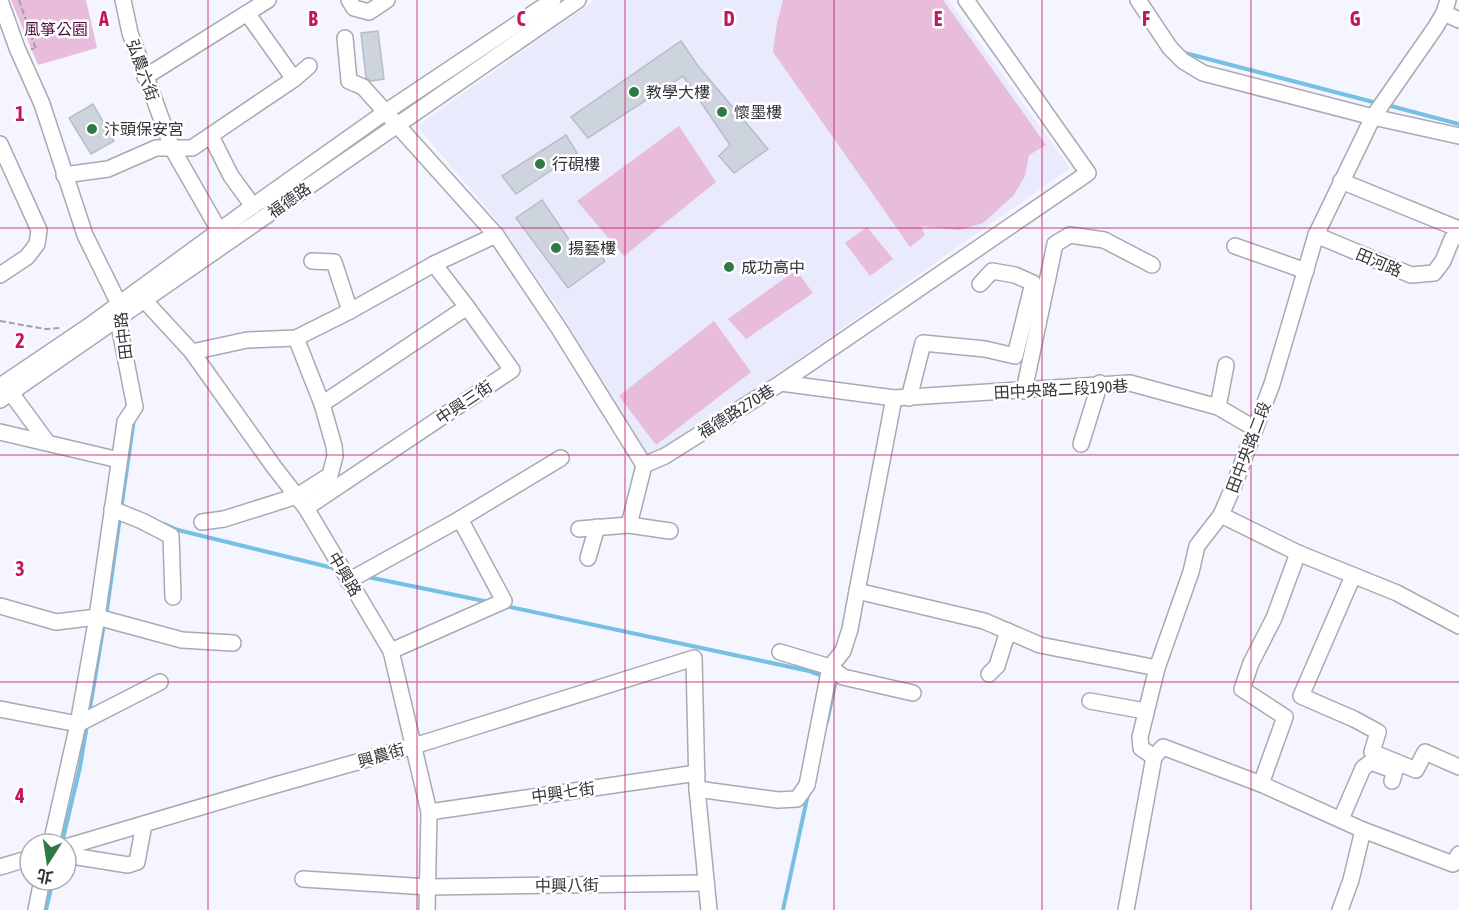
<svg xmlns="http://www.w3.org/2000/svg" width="1459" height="910" font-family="'Asap Condensed','Noto Sans TC',sans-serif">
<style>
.built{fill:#eaeafd}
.green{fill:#e8bcdb}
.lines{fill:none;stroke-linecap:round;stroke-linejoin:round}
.stream{stroke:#76c0e4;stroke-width:4}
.building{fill:#ced4de;stroke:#b7bdc7;stroke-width:1.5}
.minor-casing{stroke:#a9a9b4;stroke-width:18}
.path{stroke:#9fa0a7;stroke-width:2;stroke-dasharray:6 3;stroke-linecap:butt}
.minor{stroke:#fff;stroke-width:15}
.grid{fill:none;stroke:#c2185b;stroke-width:1.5;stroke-opacity:0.55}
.poi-dot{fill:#2f7947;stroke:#fff;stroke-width:2}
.labels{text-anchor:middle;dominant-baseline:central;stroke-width:5;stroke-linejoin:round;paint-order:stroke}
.park-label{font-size:16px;fill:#510a44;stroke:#fff}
.street-label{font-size:16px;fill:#343439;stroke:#fff}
.poi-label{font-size:16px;fill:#343439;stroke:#fff;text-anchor:start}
.grid-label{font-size:20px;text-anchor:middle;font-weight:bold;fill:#c2185b;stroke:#fff;stroke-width:5;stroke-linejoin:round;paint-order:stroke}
</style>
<rect width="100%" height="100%" fill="#f4f5fe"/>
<polygon class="built" points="595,0 948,0 1070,168 780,372 649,458 617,413 563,315 495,218 417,126"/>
<g class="green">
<polygon points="11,0 86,0 97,48 38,65"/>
<polygon points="783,0 943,0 1046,145 1029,155 1025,176 1014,195 983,223 959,230 921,226 925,235 910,247 773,52 777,23"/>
<polygon points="679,126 716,182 624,256 577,201"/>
<polygon points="867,227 893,259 870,276 845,243"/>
<polygon points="796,270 813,293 746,339 728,319"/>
<polygon points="714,321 751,372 656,445 619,396"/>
</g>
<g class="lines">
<g class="stream">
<polyline points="1181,52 1377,103"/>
<polyline points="1387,105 1459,124"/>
<polyline points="121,510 134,419"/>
<polyline points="164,524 178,530 337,569"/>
<polyline points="368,577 489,602"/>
<polyline points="506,606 809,671 823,676"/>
<polyline points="106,617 120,517"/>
<polyline points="89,714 104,624"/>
<polyline points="827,722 836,680 833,679"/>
<polyline points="62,843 80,767 87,725"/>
<polyline points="46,910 53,880"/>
<polyline points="783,910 808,794"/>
</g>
</g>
<g class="building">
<polygon points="378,31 384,79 371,81 366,78 361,33"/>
<polygon points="681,41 698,66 768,149 734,173 719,156 730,145 683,76 588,138 571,117"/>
<polygon points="93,104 114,141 91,154 69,118"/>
<polygon points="566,135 577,153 516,194 502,176"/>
<polygon points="542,200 578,253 594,243 605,261 568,288 516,218"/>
</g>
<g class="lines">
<defs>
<g id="minor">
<polyline points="0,0 17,48 42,104 85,235 119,304 118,320 135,407 125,422 97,617 78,724 51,844"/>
<polyline points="123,0 130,33 172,148 220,232"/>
<polyline points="349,0 354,8 369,12 387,0"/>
<polyline points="1138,0 1170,48 1183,61 1203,73 1373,117 1459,136"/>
<polyline points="247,13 294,79"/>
<polyline points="1444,13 1459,20"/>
<polyline points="345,38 349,81 363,87 496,235 558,327 644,465 665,456 781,383 1088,173 966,0"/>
<polyline points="145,77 268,0"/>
<polyline points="211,136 231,176 253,206"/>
<polyline points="0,144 39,230 37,244 27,257 0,275"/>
<polyline points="64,175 108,169 156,148 192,148 294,79 309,66"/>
<polyline points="1341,181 1459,229"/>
<polyline points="1316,235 1411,275 1434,273 1443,261 1452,239 1459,236"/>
<polyline points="1235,246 1306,271"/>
<polyline points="312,261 334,262 350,311"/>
<polyline points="138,290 145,301 192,352 274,467 306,508 391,651 429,812 427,910"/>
<polyline points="192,352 247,340 296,338 350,311 434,264 496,235"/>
<polyline points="781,383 894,398 857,591"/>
<polyline points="0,386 89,326 253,206 384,113 553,0"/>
<polyline points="1024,391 1055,244 1070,235 1104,240 1152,265"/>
<polyline points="11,393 47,442"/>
<polyline points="894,398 1130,383 1218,407 1254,428"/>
<polyline points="909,398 923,343 985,349 1015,356 1033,283 1015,275 992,271 980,284"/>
<polyline points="0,400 578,0"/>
<polyline points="322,404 467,307"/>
<polyline points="1218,407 1226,365"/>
<polyline points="0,432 119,460"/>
<polyline points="1081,444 1100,383"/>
<polyline points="306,508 512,370 467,307 434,264"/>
<polyline points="112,509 142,521 171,536 173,597"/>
<polyline points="1221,515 1298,553 1397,593 1459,626"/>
<polyline points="202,522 224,519 297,496 330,475 335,456 334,446 322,404 296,338"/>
<polyline points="629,525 644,465"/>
<polyline points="579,529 629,525 670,531"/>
<polyline points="588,558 597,527"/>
<polyline points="1353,576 1301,696 1354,719 1378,732 1372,752 1416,770 1425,752 1459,767"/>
<polyline points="348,581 460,519 561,458"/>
<polyline points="0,606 56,622 97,617 182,640 233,643"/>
<polyline points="391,651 504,601 460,519"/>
<polyline points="780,652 830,667 843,677 913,693"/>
<polyline points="989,674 997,666 1008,631"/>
<polyline points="1090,701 1145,711"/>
<polyline points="0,709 78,724 160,682"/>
<polyline points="1154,757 1163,747 1261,784 1363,830 1453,864 1459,854"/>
<polyline points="1261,784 1285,717 1242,689 1251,663 1274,618 1298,553"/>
<polyline points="697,789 778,800 797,799 807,785 830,667 843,651 850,629 857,591 984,621 1040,645 1157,668"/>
<polyline points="429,812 697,773"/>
<polyline points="1341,819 1363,768 1371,762 1395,771 1392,781"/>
<polyline points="66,847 272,786 414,746 694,658 697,789 709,910"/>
<polyline points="66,855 128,865 137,862 144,824"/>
<polyline points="0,867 30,858"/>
<polyline points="303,879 428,887 706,883"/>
<polyline points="36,910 42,880"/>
<polyline points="1126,910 1154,757 1141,748 1140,737 1157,668 1191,572 1197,546 1221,515 1234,485 1272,384 1316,235 1373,117 1435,28 1444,13 1448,0"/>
<polyline points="1340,910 1351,880 1363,830"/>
</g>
</defs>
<use href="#minor" class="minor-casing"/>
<g class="path">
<polyline points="19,0 36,49 31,49"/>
<polyline points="0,321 45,329 60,328"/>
</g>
<use href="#minor" class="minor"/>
</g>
<path class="grid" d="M 208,0 L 208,910M 417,0 L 417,910M 625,0 L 625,910M 834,0 L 834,910M 1042,0 L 1042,910M 1251,0 L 1251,910M 0,228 L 1459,228M 0,455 L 1459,455M 0,682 L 1459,682"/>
<g class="poi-dot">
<circle cx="634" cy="92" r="6"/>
<circle cx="722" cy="112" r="6"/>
<circle cx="92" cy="129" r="6"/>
<circle cx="540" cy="164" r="6"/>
<circle cx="556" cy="248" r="6"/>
<circle cx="729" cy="267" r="6"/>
</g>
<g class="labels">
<g class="park-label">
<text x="56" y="29">風箏公園</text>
</g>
<g class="street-label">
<text transform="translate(143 70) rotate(70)">弘農六街</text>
<text transform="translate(289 200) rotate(-35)">福德路</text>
<text transform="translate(1379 262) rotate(23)">田河路</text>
<text transform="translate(123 336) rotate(-97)">田中路</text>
<text transform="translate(1061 389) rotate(-3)">田中央路二段190巷</text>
<text transform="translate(464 402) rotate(-34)">中興三街</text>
<text transform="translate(736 411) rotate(-32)">福德路270巷</text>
<text transform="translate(1248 447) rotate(-69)">田中央路二段</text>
<text transform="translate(345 574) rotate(59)">中興路</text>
<text transform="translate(381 755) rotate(-16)">興農街</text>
<text transform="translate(563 792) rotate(-8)">中興七街</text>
<text transform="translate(567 885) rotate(-1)">中興八街</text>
</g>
<g class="poi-label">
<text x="646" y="92">教學大樓</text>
<text x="734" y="112">懷墨樓</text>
<text x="104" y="129">汴頭保安宮</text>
<text x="552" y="164">行硯樓</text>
<text x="568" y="248">揚藝樓</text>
<text x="741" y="267">成功高中</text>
</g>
</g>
<g class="grid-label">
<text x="104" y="26">A</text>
<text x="313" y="26">B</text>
<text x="521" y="26">C</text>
<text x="729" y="26">D</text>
<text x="938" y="26">E</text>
<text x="1146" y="26">F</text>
<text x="1355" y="26">G</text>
<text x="20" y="121">1</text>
<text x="20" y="348">2</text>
<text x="20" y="576">3</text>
<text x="20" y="803">4</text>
</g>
<g transform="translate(48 862) rotate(192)"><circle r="28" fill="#ffffff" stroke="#aeaeb0" stroke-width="1.5"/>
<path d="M0-4.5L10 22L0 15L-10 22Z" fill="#2f7947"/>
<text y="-9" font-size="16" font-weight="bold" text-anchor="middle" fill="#343439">北</text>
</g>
</svg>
